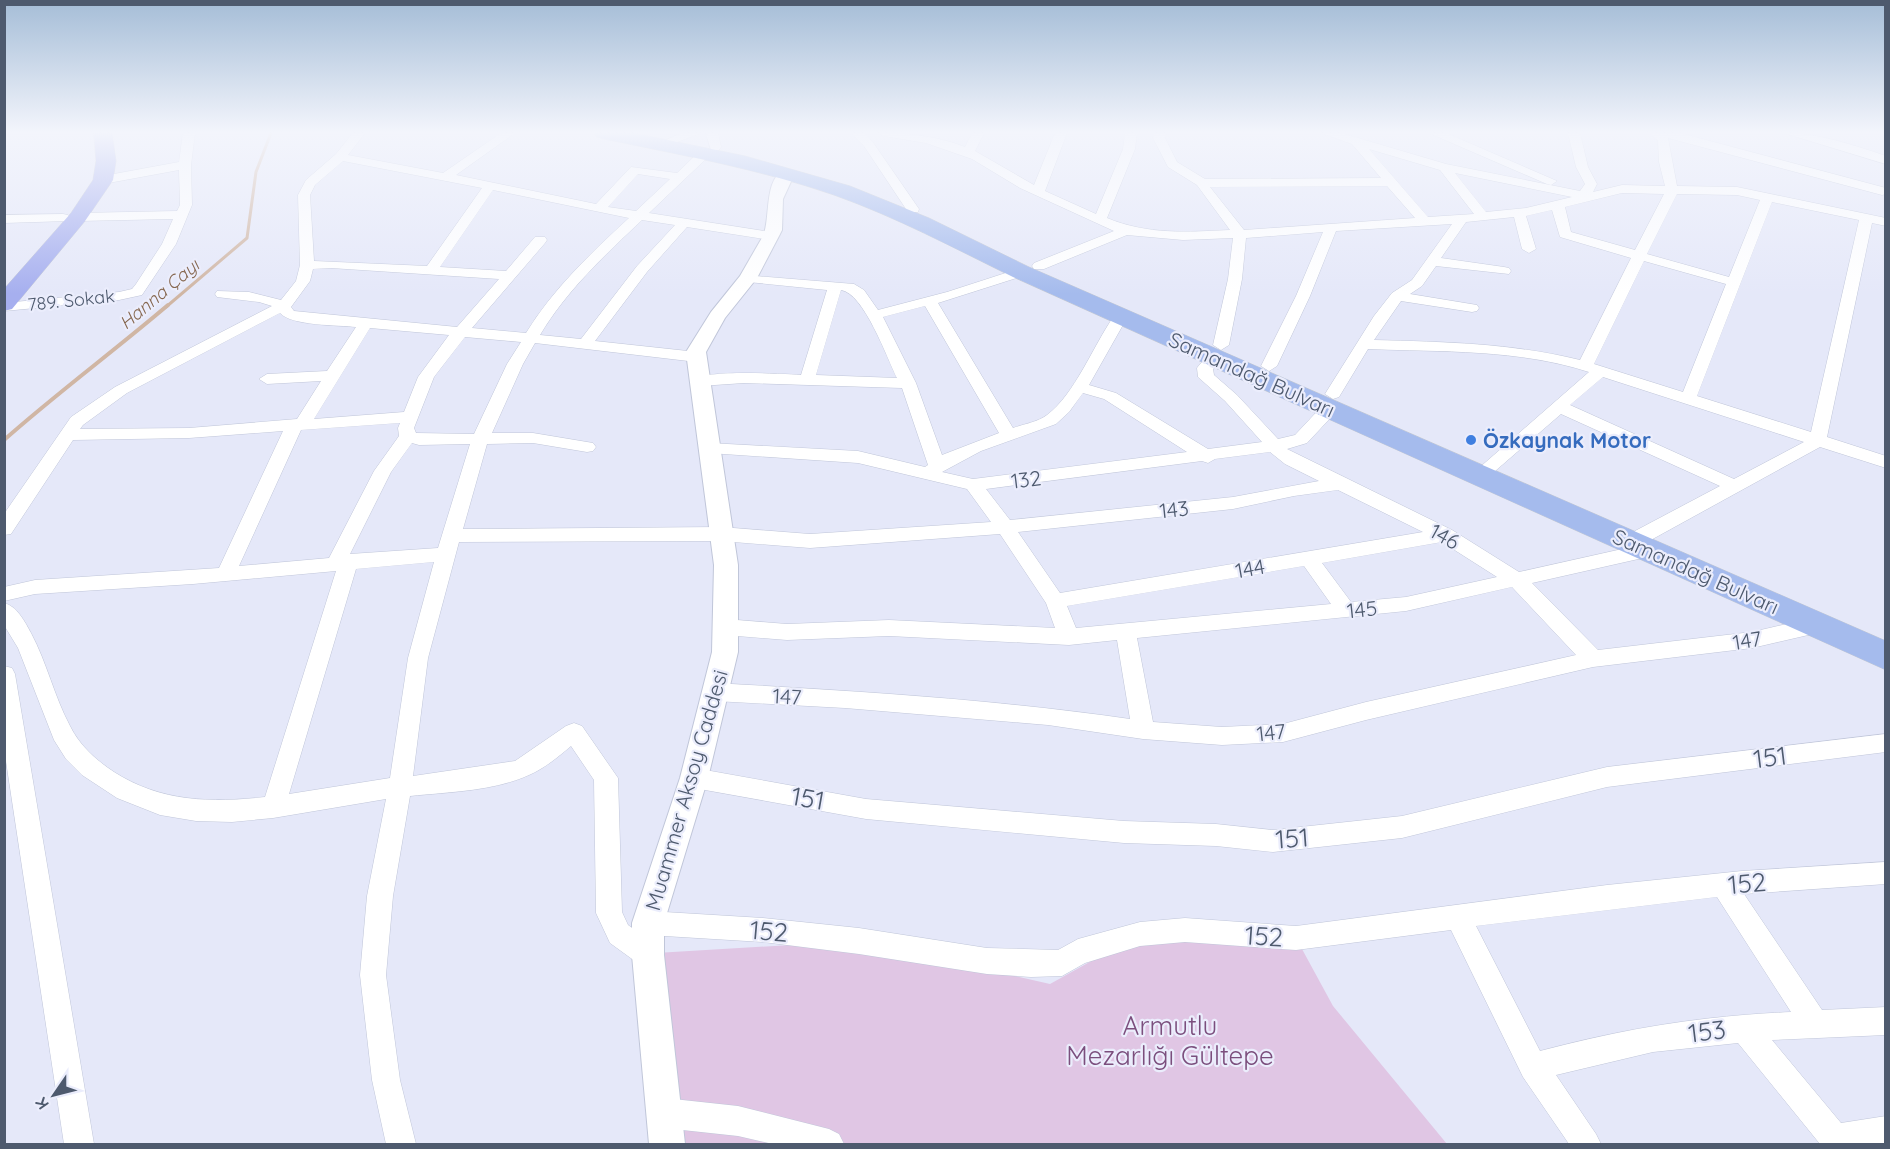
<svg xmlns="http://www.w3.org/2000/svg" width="1890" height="1149" font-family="Quicksand,sans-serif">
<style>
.green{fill:#e0c6e4}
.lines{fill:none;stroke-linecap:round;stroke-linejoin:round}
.stream-far1{stroke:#d0b6a4;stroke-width:3}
.stream{stroke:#d0b6a4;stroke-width:4}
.minor-casing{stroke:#c0c6d9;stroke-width:1}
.tertiary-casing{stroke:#c0c6d9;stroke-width:2}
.primary-casing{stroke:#c6cad1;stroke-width:1}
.trunk-casing{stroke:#c6cad1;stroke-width:1}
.minor{fill:#fff;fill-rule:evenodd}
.tertiary{fill:#fff;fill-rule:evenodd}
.primary{fill:#a6afef;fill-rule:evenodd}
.trunk{fill:#a5bbed;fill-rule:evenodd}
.shop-dot{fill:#3f7fe0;stroke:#ebedfc;stroke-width:2}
.labels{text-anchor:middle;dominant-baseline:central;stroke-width:4.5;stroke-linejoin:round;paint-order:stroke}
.far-water-label{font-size:18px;font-style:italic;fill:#85664e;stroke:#ebedfc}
.far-street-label{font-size:18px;fill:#4e5a6e;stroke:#ebedfc}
.street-label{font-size:21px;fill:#4e5a6e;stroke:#ebedfc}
.shop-label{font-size:21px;font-weight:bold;fill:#366cbe;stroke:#ebedfc;text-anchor:start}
.near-street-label{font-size:26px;fill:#4e5a6e;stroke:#ebedfc}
.near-park-label{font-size:26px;fill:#7b4e7d;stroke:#ebedfc}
</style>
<rect width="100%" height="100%" fill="#e5e8f9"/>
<polygon class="green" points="1140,934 1296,938 1333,1006 1447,1144 667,1144 656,953 859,941 1050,984"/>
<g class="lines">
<polyline class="stream-far1" points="166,307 247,238 256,172 271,133"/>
<path class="stream" d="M 4,440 C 57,393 114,351 168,305"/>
<defs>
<g id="minor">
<polygon points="183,133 195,133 191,165 192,205 176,244 142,295 119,300 4,311 4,303 119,292 132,289 136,284 162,244 173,219 78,221 71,217 78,213 177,211 180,205 179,170 103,184 97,180 103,176 179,162"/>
<path d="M 353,133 L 365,133 L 348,155 L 443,173 L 501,133 L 515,133 L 456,175 L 596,204 L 631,167 L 677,173 L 701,150 L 709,150 L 709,156 L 649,213 L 771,232 L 778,236 L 771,240 L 687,227 L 647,272 L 595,341 L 697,352 L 703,354 L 705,357 L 703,360 L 697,362 L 535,343 L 523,364 L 492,433 L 533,433 L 593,443 L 596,447 L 593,451 L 587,452 L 533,443 L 487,444 L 463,529 L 721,527 L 810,534 L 991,522 L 967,489 L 858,463 L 709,453 L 703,452 L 700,448 L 703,444 L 709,443 L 858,451 L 925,467 L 928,465 L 902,388 L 744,383 L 700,386 L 692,381 C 702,369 782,374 801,375 L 827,290 L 748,282 L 743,281 L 741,278 L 743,275 L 854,284 L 864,290 L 878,310 L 947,292 L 1021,268 L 1028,272 L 1026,275 L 938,303 L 1013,428 C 1024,424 1038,422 1047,415 C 1075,394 1093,346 1114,316 L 1121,312 L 1128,316 L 1089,385 L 1116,393 L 1208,449 L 1262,442 L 1225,401 L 1198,377 L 1197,368 C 1202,361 1209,355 1217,353 L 1225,358 L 1213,369 L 1214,375 L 1237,395 L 1278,439 L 1295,435 L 1324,404 L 1336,404 L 1338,408 L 1336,412 L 1307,443 L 1287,449 L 1452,530 L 1519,572 L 1649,543 L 1656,545 L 1659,550 L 1656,555 L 1532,583 L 1598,650 L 1752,632 L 1817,617 L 1824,620 L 1827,625 L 1824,630 L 1817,633 L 1752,648 L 1593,667 L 1366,720 L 1283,742 L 1222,745 L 1143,739 L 1048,725 L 845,708 L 715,701 L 707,698 L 704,692 L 707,686 L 715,683 C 854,691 992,699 1130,719 L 1117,640 L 1069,645 L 889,636 L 787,640 L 725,635 L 718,632 L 715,627 L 718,622 L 725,619 L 787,624 L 889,620 L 1055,628 L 1046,603 L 1000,534 L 810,548 L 721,541 L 459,542 L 428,658 L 413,776 L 515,761 L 566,726 L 574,723 L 582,726 L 618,778 L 622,912 L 628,925 L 657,946 L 661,955 L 657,964 L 648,968 L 639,964 L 610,943 L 596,913 L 594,780 L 571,746 C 558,757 545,768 529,775 C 494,791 449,792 410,796 L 393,896 L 386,975 L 400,1080 L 416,1144 L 386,1144 L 372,1080 L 360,975 L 367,896 L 386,799 L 273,818 L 232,822 L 196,821 L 160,815 L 117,798 L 82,775 L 66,759 L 54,740 L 18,648 L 4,625 L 4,603 C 17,606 25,622 31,633 C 47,663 54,696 70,726 C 80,746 96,760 114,772 C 161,802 211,803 265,797 L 336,571 L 193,584 L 35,594 L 4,601 L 4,587 L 35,580 L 219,568 L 283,431 L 189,438 L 73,440 L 11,534 L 4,535 L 4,514 L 71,417 L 115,387 L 272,306 L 259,302 L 217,297 L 215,294 L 217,291 L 249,292 L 281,300 L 296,281 L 300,265 L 298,195 L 306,180 L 336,154 ZM 343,161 L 482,188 L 427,266 L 314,261 L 310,195 L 315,185 ZM 638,174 L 670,179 L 636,211 L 608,207 ZM 493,190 L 629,218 C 591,253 553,289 526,333 L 472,328 L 545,243 L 547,240 L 545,237 L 535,237 L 506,271 L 440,267 ZM 642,220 L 675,225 L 637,266 L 581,339 L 540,335 C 566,291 605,255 642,220 ZM 331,268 L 499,279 L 457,327 L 294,311 L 291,307 L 310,281 L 313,269 ZM 841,290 C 864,293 887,358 897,378 L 816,375 ZM 925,306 L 999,433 L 942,455 L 916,383 L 883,317 ZM 280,313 C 291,326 339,325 356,327 L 327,371 L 267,374 L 259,379 L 267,384 L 321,381 L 297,419 L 189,428 L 80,429 L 83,425 L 127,393 ZM 370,328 L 449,335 L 418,377 L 404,412 L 314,419 ZM 465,337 L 521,342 L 507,364 L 474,434 L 416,433 L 414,428 L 434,377 ZM 1083,393 L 1104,399 L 1187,452 L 973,479 L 942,472 L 981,451 L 1056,424 L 1069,412 ZM 400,423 L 398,428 L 399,436 L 374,471 L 329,558 L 239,566 L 301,430 ZM 412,443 L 419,445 L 470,444 L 438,548 L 350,554 L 391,472 ZM 1270,452 L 1285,464 L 1319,481 L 1233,497 L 1010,520 L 986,489 L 1202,461 L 1208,463 L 1215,459 ZM 1338,490 L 1423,532 L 1060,593 L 1018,532 L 1233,509 L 1294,496 ZM 1442,542 L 1497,577 L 1406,597 L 1351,602 L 1322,563 ZM 434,562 L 408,658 L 390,778 L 289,794 L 356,569 ZM 1304,566 L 1331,604 L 1076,628 L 1067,606 ZM 1512,587 L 1576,655 L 1366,702 L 1283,724 L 1222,727 L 1153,722 L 1137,638 L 1406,611 Z"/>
<polygon points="682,133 701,133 672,144 666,140"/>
<polygon points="706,133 718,133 721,147 719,150 711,150"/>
<polygon points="851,133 864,133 872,141 919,209 918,212 908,212 864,146"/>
<path d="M 878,133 C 908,133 937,136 965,147 L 972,133 L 984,133 L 975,151 L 1034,185 L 1055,133 L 1067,133 L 1045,191 L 1096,214 L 1123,149 L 1125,133 L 1137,133 L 1135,149 L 1107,218 C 1148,235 1187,232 1230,230 L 1197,185 L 1168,167 L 1153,138 L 1154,133 L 1166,133 L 1165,138 L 1177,162 L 1205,179 L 1381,178 L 1352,144 L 1321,133 L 1341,133 L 1446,164 L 1580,191 L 1585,184 L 1576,167 L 1568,133 L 1580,133 L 1588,167 L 1597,184 L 1593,192 L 1622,185 L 1665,186 L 1659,162 L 1658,141 L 1650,133 L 1680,133 L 1886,188 L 1886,194 L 1882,195 L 1668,138 L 1677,186 L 1737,187 L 1886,218 L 1886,226 L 1872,223 L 1827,437 L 1886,456 L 1886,468 L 1820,447 L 1649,541 L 1642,543 L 1635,541 L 1633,536 L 1635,531 L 1720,486 L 1561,414 L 1494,472 L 1482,472 L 1479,468 L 1589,372 C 1518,349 1442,352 1368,349 L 1339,397 L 1333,399 L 1325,394 L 1374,316 L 1392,293 L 1412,280 L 1452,224 L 1336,231 L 1310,296 L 1277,366 L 1269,371 L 1261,366 L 1296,296 L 1323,232 L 1246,238 L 1242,279 L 1229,345 L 1221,350 L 1213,345 L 1228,279 L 1233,238 L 1183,240 L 1127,235 L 1044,269 L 1034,269 L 1032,266 L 1034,263 L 1114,231 L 1020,188 L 972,159 L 926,143 L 884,136 ZM 1369,149 L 1440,170 L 1474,214 L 1428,217 ZM 1455,173 L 1572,197 L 1526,208 L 1486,212 ZM 1387,186 L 1415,218 L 1244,230 L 1210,187 ZM 1622,193 L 1664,194 L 1635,250 L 1571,232 L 1565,207 ZM 1677,194 L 1737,195 L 1760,200 L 1729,277 L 1647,254 ZM 1772,202 L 1859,220 L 1811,432 L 1697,396 ZM 1552,210 L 1560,237 L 1631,258 L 1580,360 C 1510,343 1445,342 1374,340 L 1401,301 L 1472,312 L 1477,311 L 1479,308 L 1477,305 L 1410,294 L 1422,286 L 1436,266 L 1509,274 L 1511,271 L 1509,268 L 1504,267 L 1441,258 L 1466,222 L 1514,217 L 1522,249 L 1529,253 L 1536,249 L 1526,216 ZM 1644,261 L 1726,284 L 1683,392 L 1594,364 ZM 1603,377 L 1804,442 L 1734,479 L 1570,405 Z"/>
<polygon points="1429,133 1446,133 1557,181 1551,185 1547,184"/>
<path d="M 1784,133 C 1819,133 1853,145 1886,156 L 1886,164 Z"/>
<polygon points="63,214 68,215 70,218 68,221 4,223 4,215"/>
<polygon points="4,666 12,668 15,674 94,1144 64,1144 4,748"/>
<polygon points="1886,734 1886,752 1607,787 1402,838 1273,852 1216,846 1124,843 866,819 694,788 686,785 682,778 686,771 694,768 866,799 1124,821 1216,824 1273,830 1402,816 1607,767"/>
<path d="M 1886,862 L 1886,884 L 1744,894 L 1822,1010 L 1886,1007 L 1886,1035 L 1772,1040 L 1841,1123 L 1886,1116 L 1886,1144 L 1820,1144 L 1738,1043 L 1653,1052 L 1556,1075 L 1596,1134 L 1601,1144 L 1569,1144 L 1523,1077 L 1451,930 L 1296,950 L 1185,942 L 1140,946 L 1085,963 L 1062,976 L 1031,977 L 987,974 L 859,954 L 763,942 L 648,935 L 639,932 L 635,923 L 639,914 L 648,911 L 763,918 L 859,928 L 987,948 L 1058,950 L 1078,939 L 1140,922 L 1185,918 L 1296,926 L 1607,885 L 1742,871 ZM 1717,897 L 1791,1012 C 1702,1016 1627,1028 1540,1051 L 1476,926 Z"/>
<polygon points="664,1098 738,1106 829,1129 839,1134 844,1144 773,1144 738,1136 664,1128 654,1123 649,1113 654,1103"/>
</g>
<path id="tertiary" d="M 786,170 L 794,175 L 783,199 L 782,230 L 779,236 L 757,278 L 725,318 L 706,352 L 738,565 L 738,652 L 708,778 L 664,923 L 664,955 L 685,1144 L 649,1144 L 632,955 L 632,923 L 680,778 L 712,652 L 714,565 L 686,352 L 711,312 L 740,276 L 763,236 C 771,220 763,176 786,170 Z"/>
<polygon id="primary" points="94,133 112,133 116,161 113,180 85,221 12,309 4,311 4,289 71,213 93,180 96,161"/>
<path id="trunk" d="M 594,133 L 634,133 L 745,156 L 850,186 L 929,218 L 1029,267 L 1886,641 L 1886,670 L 1013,277 C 954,248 896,217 834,195 C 759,169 681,155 604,139 L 597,137 Z"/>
</defs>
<use href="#minor" class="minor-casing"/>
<use href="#tertiary" class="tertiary-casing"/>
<use href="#primary" class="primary-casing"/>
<use href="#trunk" class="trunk-casing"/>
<use href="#minor" class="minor"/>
<use href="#tertiary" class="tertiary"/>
<use href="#primary" class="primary"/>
<use href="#trunk" class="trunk"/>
</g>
<linearGradient id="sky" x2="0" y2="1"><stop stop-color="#a5bdd7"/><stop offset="0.45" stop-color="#f3f5fc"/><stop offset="1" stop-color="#f3f5fc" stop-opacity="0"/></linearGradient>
<rect width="1890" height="294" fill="url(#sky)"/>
<circle class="shop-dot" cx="1471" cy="440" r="6"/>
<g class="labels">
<g class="far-water-label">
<text transform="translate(159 294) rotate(-40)">Hanna Çayı</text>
</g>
<g class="far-street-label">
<text transform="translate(71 300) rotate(-6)">789. Sokak</text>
</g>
<g class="street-label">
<text transform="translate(1252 374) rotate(24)">Samandağ Bulvarı</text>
<text transform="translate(1026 479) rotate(-7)">132</text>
<text transform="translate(1174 509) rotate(-6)">143</text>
<text transform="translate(1445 536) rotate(29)">146</text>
<text transform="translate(1250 568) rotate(-10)">144</text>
<text transform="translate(1696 571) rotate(24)">Samandağ Bulvarı</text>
<text transform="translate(1362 609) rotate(-6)">145</text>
<text transform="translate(1747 640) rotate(-9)">147</text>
<text transform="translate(787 696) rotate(3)">147</text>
<text transform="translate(1271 732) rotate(-6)">147</text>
<text transform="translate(686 790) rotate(-74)">Muammer Aksoy Caddesi</text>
</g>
<g class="shop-label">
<text x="1483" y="440">Özkaynak Motor</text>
</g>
<g class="near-street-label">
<text transform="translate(1770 757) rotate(-7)">151</text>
<text transform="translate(808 798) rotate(10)">151</text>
<text transform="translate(1292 838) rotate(-4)">151</text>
<text transform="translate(1747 883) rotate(-5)">152</text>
<text transform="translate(769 931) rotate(5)">152</text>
<text transform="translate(1264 936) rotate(4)">152</text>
<text transform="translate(1707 1031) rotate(-7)">153</text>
</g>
<g class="near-park-label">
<text x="1170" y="1025">Armutlu<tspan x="1170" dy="30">Mezarlığı Gültepe</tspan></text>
</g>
</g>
<rect width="1890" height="1149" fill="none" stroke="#4e5a6e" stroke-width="12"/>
<g transform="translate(54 1095) rotate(235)" stroke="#ebedfc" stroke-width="4.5" paint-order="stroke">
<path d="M0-4.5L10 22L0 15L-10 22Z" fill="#4e5a6e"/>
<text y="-9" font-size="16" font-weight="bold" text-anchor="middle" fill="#4e5a6e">K</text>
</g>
</svg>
